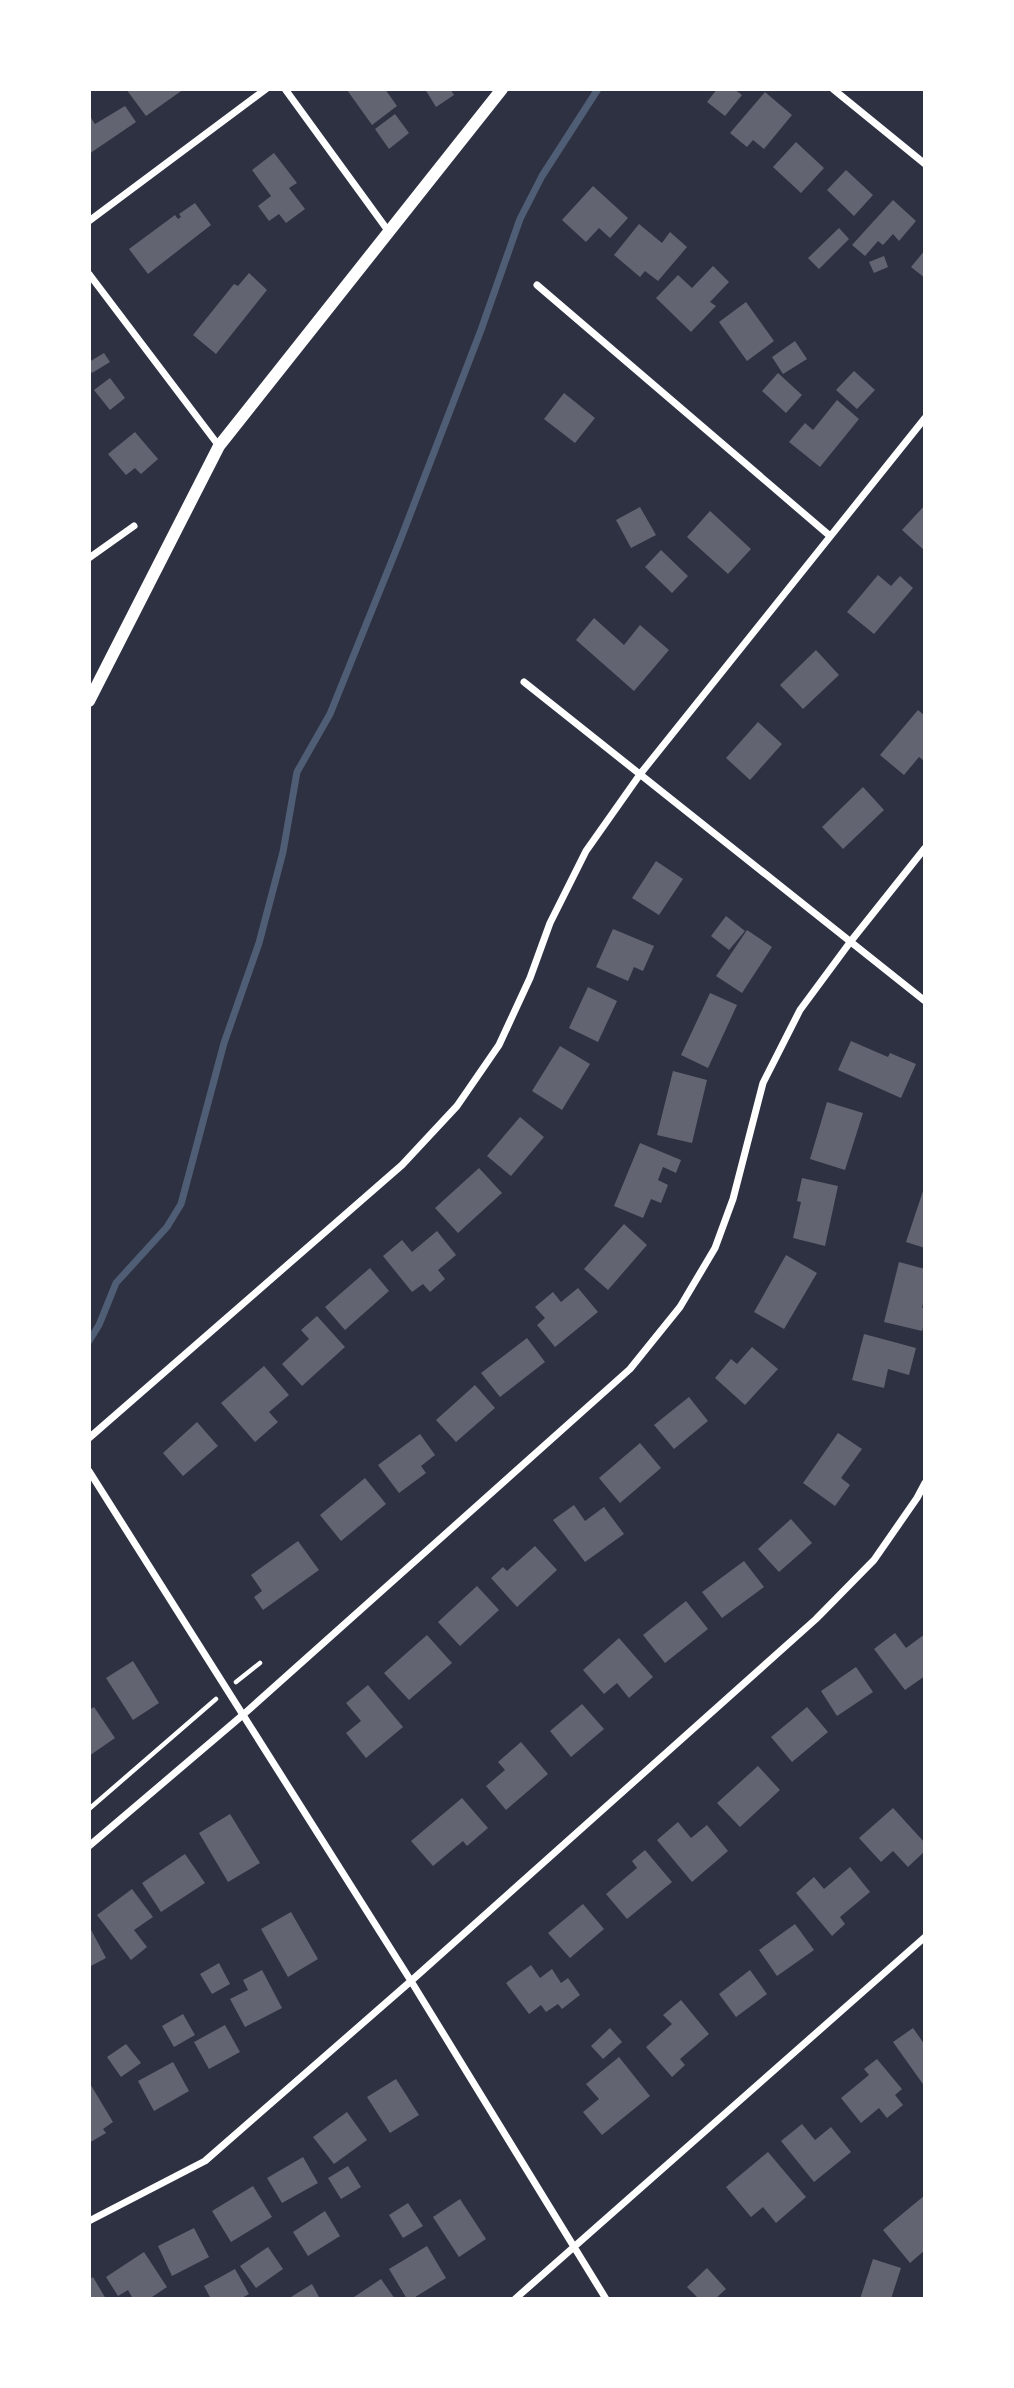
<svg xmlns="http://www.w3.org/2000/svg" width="1014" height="2388" viewBox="0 0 1014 2388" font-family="'Source Sans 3',sans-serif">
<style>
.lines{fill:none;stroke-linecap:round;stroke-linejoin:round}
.stream{stroke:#4f5d75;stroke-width:7}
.building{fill:#626471}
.path{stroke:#fff;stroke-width:4.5}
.minor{stroke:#fff;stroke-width:7}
.tertiary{stroke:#fff;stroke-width:12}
</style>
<rect width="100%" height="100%" fill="#2d3142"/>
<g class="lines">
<path class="stream" d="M89 1341 99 1325 116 1283 167 1227 181 1204 224 1043 259 943 283 852 297 772 330 714 401 538 481 330 520 219 542 176 598 89"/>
</g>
<path class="building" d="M126 89H184L146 116Z
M348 89H385L397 106 372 125 347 90Z
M425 89H450L454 95 436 107Z
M717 89H734L742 95 725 116 707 102Z
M765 92 792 115 764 149 753 140 747 147 730 133Z
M125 106 136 122 89 154V115L95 124Z
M395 114 409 133 389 149 375 129Z
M796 142 824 168 801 193 773 167Z
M274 153 297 183 289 188 305 209 286 223 279 214 269 221 258 206 271 196 252 170Z
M846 170 873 195 854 216 827 190Z
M593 186 628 218 610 238 599 228 586 242 562 220Z
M893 200 916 221 899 241 893 234 883 245 878 241 865 256 852 245Z
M195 203 211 225 148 274 129 249 175 215 178 219 181 217 179 214Z
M639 224 662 243 670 232 687 247 658 281 645 271 640 277 614 255Z
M839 228 849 239 819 269 808 258Z
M925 250V278L911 267Z
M884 256 888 267 874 273 869 262Z
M713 266 729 282 710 302 716 306 691 332 656 298 678 275 692 288Z
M249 273 267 290 216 354 193 335 234 284 238 286Z
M746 302 774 341 747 361 719 322Z
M795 341 807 359 783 374 772 357Z
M104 353 110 362 92 373 89 368V362Z
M854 371 875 390 857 409 836 390Z
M778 373 802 395 786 413 762 391Z
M110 378 125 398 110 410 94 390Z
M564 393 595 418 575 443 544 419Z
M837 400 859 419 820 467 789 442 805 423 813 430Z
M135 432 158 459 141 474 135 468 126 475 108 454Z
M925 505V551L902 530Z
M640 507 656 535 631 548 616 520Z
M710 511 751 549 728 574 687 537Z
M661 550 688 576 672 593 645 567Z
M878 575 891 586 900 576 913 588 874 634 847 612Z
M594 618 624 645 640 625 669 650 634 691 576 640Z
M816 650 839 675 803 709 780 685Z
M918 710 925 716V758L923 760 919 757 904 775 880 755Z
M758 722 782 744 750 780 726 758Z
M863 787 884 810 843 849 822 827Z
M656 861 683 879 659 915 632 898Z
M726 916 745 931 729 950 711 936Z
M613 929 654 946 643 971 634 967 628 981 596 967Z
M747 930 772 947 742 993 716 976Z
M588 987 617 1001 598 1042 569 1028Z
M710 993 737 1005 708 1068 681 1055Z
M851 1041 888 1057 890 1053 916 1064 901 1098 838 1070Z
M560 1046 590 1064 562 1110 532 1091Z
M673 1071 707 1080 692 1143 657 1135Z
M827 1102 863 1113 845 1170 810 1159Z
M520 1117 544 1137 511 1176 487 1156Z
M640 1143 681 1160 676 1173 663 1167 658 1180 668 1185 661 1203 651 1199 643 1218 614 1206Z
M479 1168 502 1193 458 1233 435 1208Z
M802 1178 838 1186 825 1246 793 1238 801 1202 797 1201Z
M925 1185V1248L906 1242Z
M624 1224 647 1245 608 1290 584 1269Z
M437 1231 456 1255 438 1270 445 1279 430 1292 423 1284 412 1292 383 1256 402 1240 412 1252Z
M786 1255 817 1273 784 1329 754 1312Z
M899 1262 925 1269V1295L922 1308H925V1320L922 1331 884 1322Z
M370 1268 389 1291 345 1330 325 1307Z
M578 1288 598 1312 555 1347 537 1325 545 1318 535 1307 553 1292 561 1302Z
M317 1316 345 1347 302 1386 282 1364 309 1339 301 1330Z
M864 1334 916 1348 909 1375 888 1369 884 1388 852 1380Z
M527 1338 545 1362 500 1397 481 1373Z
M752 1347 778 1369 745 1405 715 1378 731 1359 737 1364Z
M264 1366 289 1395 269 1412 278 1422 255 1442 221 1403Z
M475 1385 495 1408 456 1442 436 1420Z
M689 1397 708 1421 674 1449 654 1425Z
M197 1422 218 1446 183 1476 163 1453Z
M838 1433 862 1449 841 1478 850 1485 835 1506 803 1483Z
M420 1434 435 1455 421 1466 426 1473 399 1493 378 1465Z
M640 1443 661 1468 620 1503 599 1478Z
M365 1478 386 1504 341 1541 320 1515Z
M574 1505 585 1521 604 1507 624 1534 585 1562 553 1520Z
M791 1519 812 1543 779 1572 758 1549Z
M298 1541 319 1570 263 1610 254 1597 262 1591 251 1575Z
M535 1546 557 1570 517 1607 491 1578 503 1567 507 1571Z
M744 1561 764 1587 722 1618 702 1592Z
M477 1586 499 1610 460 1646 438 1622Z
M686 1601 708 1629 665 1663 643 1635Z
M895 1633 906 1648 925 1634V1676L905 1690 874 1649Z
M427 1635 452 1663 409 1700 384 1673Z
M619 1638 653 1677 629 1698 617 1683 604 1694 583 1670Z
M133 1661 159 1703 133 1720 106 1678Z
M856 1667 873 1692 837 1716 821 1691Z
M368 1685 403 1727 366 1758 346 1733 361 1721 346 1703Z
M582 1704 604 1729 571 1757 550 1731Z
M94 1707 115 1738 89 1756V1710Z
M807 1707 828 1732 792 1762 771 1737Z
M521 1742 548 1774 506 1810 486 1786 505 1770 498 1762Z
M758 1766 780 1790 740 1827 717 1803Z
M462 1798 488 1828 467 1846 463 1841 433 1866 411 1841Z
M893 1808 925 1843V1851L908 1867 893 1851 881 1862 859 1838Z
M230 1814 260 1863 228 1882 199 1833Z
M678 1822 691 1838 707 1825 728 1851 692 1882 657 1840Z
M645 1850 672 1882 627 1919 606 1894 637 1868 632 1861Z
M185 1854 205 1883 161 1912 142 1883Z
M850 1867 870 1892 840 1917 845 1924 832 1936 796 1893 814 1877 824 1889Z
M132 1889 153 1917 134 1930 147 1947 131 1960 97 1915Z
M583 1904 604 1929 570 1958 548 1933Z
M291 1912 318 1959 288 1977 261 1929Z
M795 1924 814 1950 777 1976 759 1950Z
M89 1926 106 1958 89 1967Z
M219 1963 230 1984 212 1994 200 1974Z
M531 1965 540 1978 552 1969 561 1983 568 1978 580 1995 562 2009 558 2004 546 2012 541 2005 529 2014 506 1983Z
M262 1970 282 2008 245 2027 230 1999 248 1990 243 1980Z
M750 1970 767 1994 736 2017 719 1994Z
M681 2000 709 2034 680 2059 685 2065 672 2077 646 2047 672 2024 663 2015Z
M183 2014 195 2035 174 2047 162 2026Z
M225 2025 240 2052 209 2069 194 2042Z
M610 2028 622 2042 603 2059 591 2046Z
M913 2028 925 2045V2087L893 2042Z
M126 2044 141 2063 121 2077 107 2057Z
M619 2057 650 2096 602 2135 583 2112 599 2099 586 2084Z
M877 2059 902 2089 895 2095 903 2105 887 2118 879 2108 861 2123 841 2098 869 2075 864 2069Z
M173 2062 189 2091 154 2111 138 2081Z
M396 2079 419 2115 390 2133 367 2097Z
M89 2082 113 2122 103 2129 106 2133 89 2143Z
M347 2112 367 2140 334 2164 313 2137Z
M802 2124 815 2140 831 2127 851 2152 814 2182 781 2141Z
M768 2152 806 2197 776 2223 763 2207 751 2217 726 2187Z
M303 2157 318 2183 282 2203 267 2178Z
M348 2166 361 2187 341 2199 328 2178Z
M253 2186 272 2217 231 2242 212 2211Z
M925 2195V2250L910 2263 883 2230Z
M460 2199 486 2239 459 2257 433 2217Z
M408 2203 423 2226 403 2238 389 2215Z
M325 2211 340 2236 308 2256 293 2232Z
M194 2228 209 2257 172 2276 158 2246Z
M427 2246 446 2278 412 2299H407L389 2269Z
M268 2247 283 2269 256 2288 240 2266Z
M144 2252 167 2287 149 2299H133L128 2290 118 2296 106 2277Z
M873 2259 901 2268 891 2299H860Z
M707 2268 726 2289 715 2299H699L687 2287Z
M235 2269 249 2294 240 2299H211L204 2286Z
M93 2277 106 2299H89V2280Z
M381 2279 395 2299H351Z
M312 2284 320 2299H292L291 2297Z"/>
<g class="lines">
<path class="path" d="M236 1682 260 1663
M89 1809 216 1699"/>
<path class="minor" d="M285 89 389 232
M833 89 925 164
M89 221 266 89
M89 274 219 446
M537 285 830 536
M89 558 134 526
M524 682 925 1001
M89 1438 402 1165 457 1106 499 1045 530 978 550 923 586 851 641 773 925 418
M89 1471 411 1981 606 2299
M89 1846 244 1714 630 1369 680 1307 715 1248 733 1199 763 1083 800 1010 851 941 925 848
M89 2221 205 2161 411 1981 816 1619 874 1560 917 1498 925 1483
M515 2299 925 1937"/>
<path class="tertiary" d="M89 701 219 446 502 89"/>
</g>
<rect width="1014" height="2388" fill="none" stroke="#ffffff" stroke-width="182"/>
</svg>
